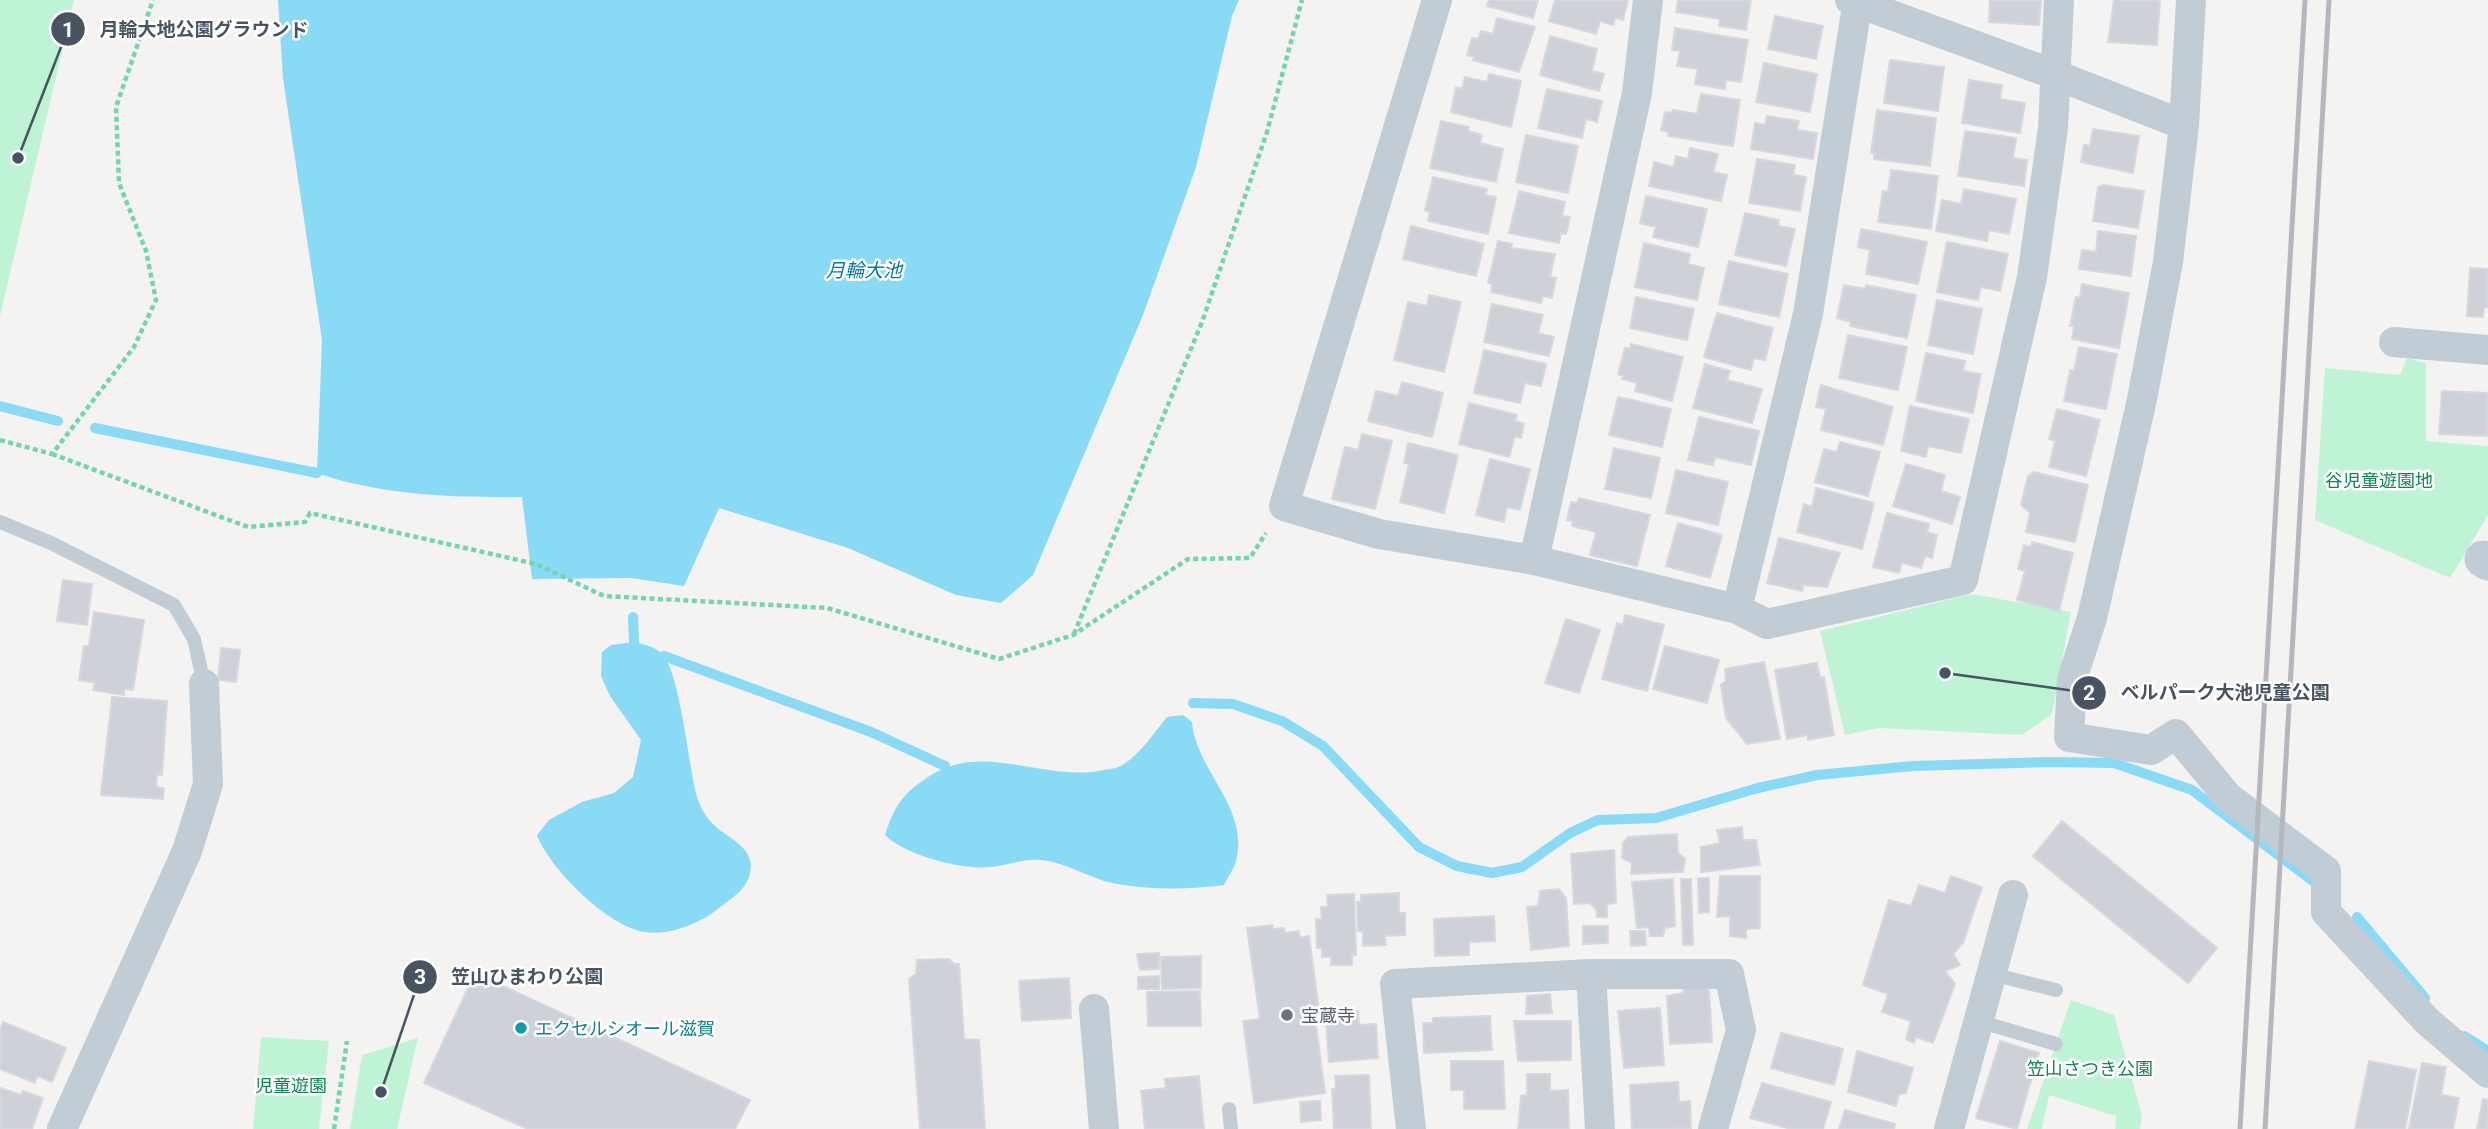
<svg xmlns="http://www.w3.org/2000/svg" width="2488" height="1129" viewBox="0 0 2488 1129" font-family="Roboto,'Noto Sans JP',sans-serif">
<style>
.green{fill:#bef4d5}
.water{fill:#88daf5}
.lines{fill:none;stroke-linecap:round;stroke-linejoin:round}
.stream{stroke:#88daf5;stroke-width:10}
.building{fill:#ced1d8;stroke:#d6d8de;stroke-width:2}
.path{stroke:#72d6a9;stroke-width:4.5;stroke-dasharray:5 3.5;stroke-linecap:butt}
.service{stroke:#c2ccd5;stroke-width:14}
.minor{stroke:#c2ccd5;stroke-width:30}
.tertiary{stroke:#c2ccd5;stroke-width:37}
.rail{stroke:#b4b7bd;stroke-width:5}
.worship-dot{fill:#6b7280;stroke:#fff;stroke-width:2.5}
.culture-dot{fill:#0f9aa8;stroke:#fff;stroke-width:2.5}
.labels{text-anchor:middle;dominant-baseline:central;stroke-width:5;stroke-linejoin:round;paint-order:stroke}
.park-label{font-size:18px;fill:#0e8750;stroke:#fff}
.worship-label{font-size:18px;fill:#5b616d;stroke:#fff;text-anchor:start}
.culture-label{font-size:18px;fill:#0d838f;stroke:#fff;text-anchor:start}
.water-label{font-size:19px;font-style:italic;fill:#037ba3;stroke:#fff}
.leader{fill:none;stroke:#485462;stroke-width:2.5}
.callout-dot{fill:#485462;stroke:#fff;stroke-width:2.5}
.mark-label{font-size:21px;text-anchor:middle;font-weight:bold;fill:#fff}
.callout-label{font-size:19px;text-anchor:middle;font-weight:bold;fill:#485462;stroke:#fff;stroke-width:5;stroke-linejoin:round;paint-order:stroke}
</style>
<rect width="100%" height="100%" fill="#f5f2f2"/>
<path class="green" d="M0 0H74L0 316Z
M2407 358 2426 363V441L2488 446V515L2450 578 2315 520 2325 368 2400 375Z
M1972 594 2071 612 2052 714 2022 735 1879 728 1845 735 1820 631Z
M2071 1000 2114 1015 2142 1116 2140 1129H2115L2116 1116 2049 1095 2042 1129H2027Z
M261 1037 329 1041 319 1129H253Z
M418 1038 397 1129H350L362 1055Z"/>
<path class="water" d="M278 0H1239L1232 16 1196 167 1143 315 1033 575 1001 603 956 595 848 548 719 508 684 586 631 578 532 579 522 497C457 498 378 495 317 473L322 340 283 78Z
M634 642C645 645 655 646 663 655 680 676 688 759 695 789 698 803 704 816 715 826 729 839 756 848 750 873 747 889 731 899 719 908 701 923 669 936 645 932 608 927 549 868 537 835L549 820 582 802 614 793 633 777 641 740 610 696 601 676 602 652 611 645Z
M1183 715 1192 722C1196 771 1250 808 1236 861 1234 869 1227 878 1224 885 1187 890 1149 890 1112 883 1089 878 1065 862 1041 860 1022 858 1008 866 989 867 961 870 905 855 885 835 894 807 902 794 928 777 984 740 1043 783 1104 770 1110 769 1119 768 1124 764 1141 753 1154 733 1167 717Z"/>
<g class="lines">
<path class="stream" d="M0 406 58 421
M95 428 317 473
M633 617 634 642
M664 656 871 732 945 766
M1193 703 1233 704 1282 721 1323 746 1419 847 1457 866 1492 873 1522 867 1570 833 1598 820 1656 818 1758 788 1817 775 1913 766 2050 762 2114 763 2192 790 2313 881
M2357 917 2425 998
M2464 1036 2488 1051"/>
</g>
<path class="building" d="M1489 0H1538L1533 18 1487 6Z
M1555 0H1628L1623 20 1615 18 1613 25 1600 21 1596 34 1549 21Z
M1678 0H1751L1746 30 1719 26 1720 19 1676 12Z
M1990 0H2041L2039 25 1989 22Z
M2114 0H2160L2157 45 2108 42Z
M1775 16 1823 26 1816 59 1768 49Z
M1497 18 1535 27 1519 72 1473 60 1474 57 1467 55 1472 38 1478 39 1481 31 1493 34Z
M1675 28 1748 40 1741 82 1726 80 1725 89 1695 84 1698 69 1677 66 1680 51 1672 50Z
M1550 36 1597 49 1592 71 1604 74 1599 91 1540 75Z
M1890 60 1944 67 1938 111 1884 103Z
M1764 63 1817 74 1810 112 1756 102Z
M1489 74 1521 81 1511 127 1451 112 1456 87 1462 89 1465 77 1487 82Z
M1969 80 2002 85 2000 99 2025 103 2020 133 1962 123Z
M1547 89 1602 101 1597 122 1586 119 1582 138 1538 128Z
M1701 94 1740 100 1733 146 1668 136 1669 132 1661 130 1665 112 1672 113 1673 110 1697 114Z
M1877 110 1936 118 1930 166 1874 159V153H1871Z
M1767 116 1799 121 1797 130 1817 133 1813 159 1751 149 1755 123 1765 125Z
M1441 121 1469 127 1468 131 1482 135 1480 143 1503 149 1496 182 1430 168Z
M2093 129 2139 136 2133 173 2081 162 2084 145 2090 146Z
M1965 131 2016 138 2013 158 2027 160 2024 186 1958 176Z
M1526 135 1578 146 1568 193 1516 182Z
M1690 148 1718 154 1713 172 1727 175 1721 201 1649 186 1654 162 1674 167 1676 156 1688 159Z
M1757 159 1795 165 1793 175 1806 177 1800 211 1749 203Z
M1891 170 1938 176 1931 229 1878 222 1883 191 1888 192Z
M1433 177 1487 189 1485 195 1496 197 1488 234 1428 221 1430 212 1425 210Z
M2103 185 2144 191 2138 228 2093 221 2098 187Z
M1964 189 2016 199 2009 234 1989 230 1987 241 1936 231 1942 200 1961 204Z
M1519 191 1565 202 1562 216 1570 217 1566 234 1561 233 1559 243 1509 233Z
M1646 196 1707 209 1698 247 1653 237 1656 227 1640 223Z
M1745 213 1779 220 1778 226 1795 229 1786 266 1735 255Z
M1411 226 1484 244 1476 276 1403 259Z
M1861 229 1927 242 1918 284 1866 274 1870 250 1858 247Z
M2098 231 2136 236 2131 276 2079 269 2082 250 2096 252Z
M1498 241 1512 244 1511 248 1555 254 1550 277 1556 278 1552 298 1543 296 1541 303 1491 292 1492 284 1488 283Z
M1947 242 2008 254 2000 291 1981 287 1978 300 1937 292Z
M1644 243 1690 254 1688 264 1704 268 1697 300 1635 287Z
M1729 261 1788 274 1779 317 1719 304Z
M2470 268 2488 269V307H2484L2483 317 2467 316Z
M2082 284 2129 293 2119 348 2072 339 2074 326H2070L2076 297 2080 298Z
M1844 285 1865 289 1866 285 1916 295 1907 338 1850 326 1851 322 1837 318Z
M1429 295 1461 302 1444 372 1394 360 1408 302 1427 306Z
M1636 297 1694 309 1687 340 1630 328Z
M1937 300 1982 309 1973 354 1928 345Z
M1492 304 1543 315 1538 333 1554 337 1549 356 1484 342Z
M1717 313 1773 328 1765 360 1754 358 1751 370 1704 357Z
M1848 335 1907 347 1898 390 1839 378Z
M1631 344 1683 357 1672 401 1635 391 1637 383 1622 379 1624 376 1618 374 1625 348 1630 349Z
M2079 347 2117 354 2106 409 2064 401 2070 370 2074 371Z
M1484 350 1546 364 1541 386 1525 383 1520 403 1474 393Z
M1926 353 1965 361 1963 371 1981 374 1973 413 1916 401Z
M1705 364 1730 371 1727 380 1762 389 1752 423 1693 408Z
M1402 382 1443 393 1432 437 1368 421 1376 391 1398 396Z
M1821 385 1893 407 1883 445 1821 430 1826 409 1816 407Z
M2442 391 2488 393 2487 436 2439 434Z
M1618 397 1671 409 1662 447 1609 435Z
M1469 403 1517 415 1515 421 1524 424 1521 438 1515 436 1509 457 1459 444Z
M1910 406 1969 419 1961 453 1928 446 1926 457 1901 451Z
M2057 409 2100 420 2086 476 2049 467 2055 441 2049 439Z
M1699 417 1759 431 1751 465 1715 457 1713 465 1688 460Z
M1362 434 1392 441 1375 509 1332 499 1345 447 1358 450Z
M1840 442 1880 452 1868 496 1815 482 1824 449 1837 452Z
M1408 443 1458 455 1444 513 1400 502 1409 464 1404 463Z
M1614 448 1660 458 1651 498 1605 489Z
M1490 459 1530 469 1520 510 1507 507 1504 522 1476 515Z
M1906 464 1945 475 1941 491 1960 497 1952 524 1893 506Z
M1676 470 1728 482 1718 525 1666 513Z
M2034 472 2088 485 2075 542 2026 532 2030 513 2021 505 2028 476Z
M1816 488 1874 503 1862 549 1797 532 1804 504 1812 507Z
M1579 498 1650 515 1637 566 1590 555 1596 532 1572 526 1573 521 1567 520 1571 502 1577 503Z
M1887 513 1929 524 1927 532 1937 535 1932 558 1925 556 1921 568 1902 563 1899 573 1873 567Z
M1678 523 1722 535 1710 578 1666 566Z
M1779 538 1840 553 1827 587 1803 585 1802 591 1767 583Z
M2032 542 2073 553 2059 611 2017 600 2025 571 2018 569 2024 545 2031 547Z
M63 580 92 584 87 625 57 621Z
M94 612 144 620 133 690 124 689V695L93 690 95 683 79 680 84 646H89Z
M1625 615 1664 625 1647 691 1602 679 1617 623 1623 625Z
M1566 619 1600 630 1579 693 1545 683Z
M1665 646 1719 660 1707 703 1653 689Z
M221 648 240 650 236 682 218 680Z
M1764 662 1780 739 1747 744 1726 718 1721 685 1726 681 1725 669Z
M1817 663 1820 678 1824 677 1834 735 1808 740V735L1787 739 1775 670Z
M112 697 167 701 162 775H157L156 787 164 788 163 799 101 795Z
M2062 821 2217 948 2188 983 2033 856Z
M1742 827 1743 840H1756L1760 865 1701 872V847L1720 843 1717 830Z
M1677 834 1678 853 1685 859 1683 872 1631 874 1632 863 1622 858 1623 843 1628 837Z
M1614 850 1616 903 1607 904V917H1597L1596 909 1590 903 1574 904 1571 854Z
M1720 876H1760V928L1746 929V938L1730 936V916L1717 917Z
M1951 876 1982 887 1963 943 1953 954 1960 965 1945 971 1955 984 1933 1043 1916 1037 1914 1043 1906 1039 1911 1021 1882 1012 1888 994 1863 985 1889 900 1911 906 1919 885 1945 893Z
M1698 878H1709V912L1699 913Z
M1673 879 1675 926 1665 928 1663 936H1650L1649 927 1637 928 1632 882Z
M1681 879H1691L1693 945H1683Z
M1559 889 1566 898 1569 946 1531 950 1527 907 1538 906 1540 891Z
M1399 893V913H1405V935L1385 936 1386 945 1363 946V931H1358L1357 902H1361V895Z
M1354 894 1356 955H1352V965H1331V957H1322V948H1317L1316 919H1322L1321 907H1328L1327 895Z
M1494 916 1495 941 1469 942V955L1435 956 1434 919Z
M1272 925 1273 929 1284 928 1285 933 1299 931 1300 938 1309 936 1319 1010 1314 1011 1325 1093 1254 1103 1243 1021 1260 1019 1247 928Z
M1583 926H1608V943L1583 944Z
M1630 931H1645L1646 945 1631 946Z
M1159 953V969L1140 970 1137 954Z
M1201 956V988L1162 989 1161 957Z
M949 959 954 964H959L964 1039 979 1040 985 1129H920L909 979 916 974 917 960Z
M475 973 750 1100 735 1129H528L424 1083Z
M1159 976V989H1138V977Z
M1069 978 1071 1018 1022 1021 1019 981Z
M1685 986H1701L1709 991 1712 1042 1670 1044 1667 996 1683 993Z
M1200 991 1201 1026H1148L1147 992Z
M1550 994 1552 1013 1526 1014 1527 996Z
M1344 1007 1345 1012 1358 1011 1359 1025 1376 1024 1378 1058 1329 1062 1325 1009Z
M1660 1008 1664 1065 1624 1068 1618 1011Z
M1490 1016 1492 1050 1424 1053 1423 1023H1433V1018Z
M1514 1021H1571V1060L1518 1061Z
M3 1022 66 1048 52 1082 37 1076 35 1083 0 1069V1030Z
M1781 1033 1843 1049 1834 1085 1771 1068Z
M2000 1041 2039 1053 2017 1129 1976 1118Z
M1857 1051 1913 1068 1906 1093 1899 1094 1896 1106 1848 1092Z
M1451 1061H1503L1505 1109H1464V1090H1451Z
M2369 1061 2416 1070 2405 1129H2355Z
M2422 1063 2446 1067 2441 1095 2459 1098 2453 1129H2409Z
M1527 1074H1550V1091L1568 1090 1569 1129H1518L1521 1096 1527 1095Z
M1369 1075 1371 1129H1334L1332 1089H1336L1335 1076Z
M1199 1076 1204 1129H1145L1141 1091 1166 1088 1165 1079Z
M1678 1082 1679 1102 1690 1101 1691 1128 1632 1129 1630 1085Z
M1762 1083 1831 1102 1823 1129H1791L1750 1118Z
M0 1088 21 1095 23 1091 43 1098 32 1129H0Z
M2483 1099 2488 1100V1129H2477Z
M1320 1101 1321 1120 1301 1122 1300 1102Z
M1845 1110 1895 1124 1894 1129H1839Z"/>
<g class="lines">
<path class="path" d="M0 440 52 454 134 347 156 300 146 251 119 183 116 107 153 0
M52 454 248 527 305 522 310 513 536 564 604 596 827 608 999 659 1073 635 1188 559 1250 558 1266 533
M1074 634 1202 322 1267 132 1302 0
M334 1129 347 1041"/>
<path class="service" d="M0 522 51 543 174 605 194 639 204 684
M1991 974 2056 990
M1978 1021 2056 1044
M1229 1109 1231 1129"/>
<path class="minor" d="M1437 0 1284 506 1379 534 1534 560 1737 609 1767 624 1963 580 2032 277 2053 128 2059 0
M1850 0 2056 75 2184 125
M2191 0 2184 125 2168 262 2141 404 2092 618 2072 679 2069 737 2151 750 2176 734 2228 797 2326 871V912L2427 1021 2488 1073
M2394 342 2488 350
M1534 560 1637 93 1648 0
M1737 609 1808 314 1858 0
M1094 1009 1104 1129
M62 1129 187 851 208 784 204 684
M1411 1129 1395 984 1591 974
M1600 1129 1591 974H1729L1741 1030 1713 1129
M1949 1129 2013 895"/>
<path class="tertiary" d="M2483 559 2488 562"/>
<path class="rail" d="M2240 1129 2305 0
M2265 1129 2329 0"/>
</g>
<circle class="worship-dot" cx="1287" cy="1015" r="7"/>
<circle class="culture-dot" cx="521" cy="1028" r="7"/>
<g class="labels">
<g class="park-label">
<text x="2379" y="480">谷児童遊園地</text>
<text x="2090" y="1068">笠山さつき公園</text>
<text x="291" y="1085">児童遊園</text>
</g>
<g class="worship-label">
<text x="1301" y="1015">宝蔵寺</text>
</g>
<g class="culture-label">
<text x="535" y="1028">エクセルシオール滋賀</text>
</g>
<g class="water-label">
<text x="864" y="270">月輪大池</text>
</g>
</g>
<path class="leader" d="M18 158L68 29M1945 673L2089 693M381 1092L420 977"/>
<g class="callout-dot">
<circle cx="18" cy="158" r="7"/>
<circle cx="1945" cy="673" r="7"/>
<circle cx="381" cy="1092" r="7"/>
<circle cx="68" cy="29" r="18"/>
<circle cx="2089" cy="693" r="18"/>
<circle cx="420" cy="977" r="18"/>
</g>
<g class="mark-label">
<text x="68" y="37">1</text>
<text x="2089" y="700">2</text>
<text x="420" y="984">3</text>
</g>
<g class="callout-label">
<text x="204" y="36">月輪大地公園グラウンド</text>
<text x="2225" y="699">ベルパーク大池児童公園</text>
<text x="527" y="983">笠山ひまわり公園</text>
</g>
</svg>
